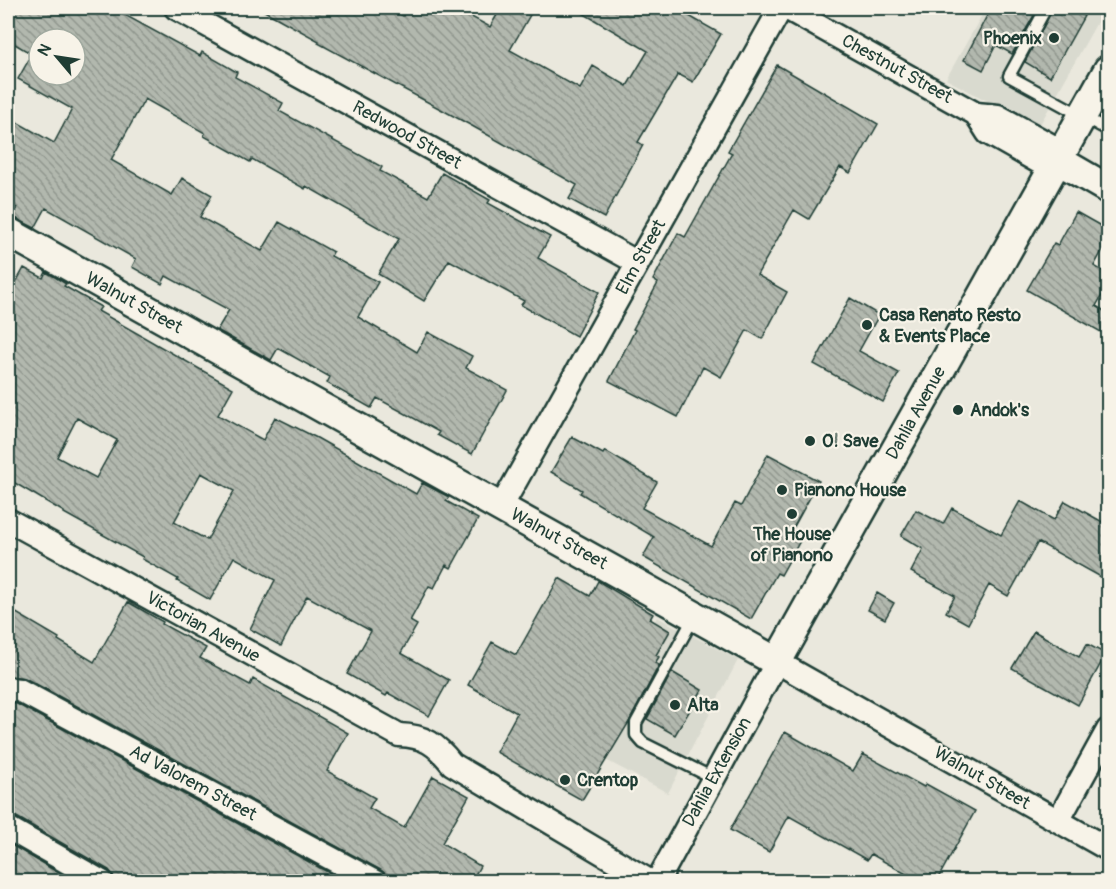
<svg xmlns="http://www.w3.org/2000/svg" width="1116" height="889" viewBox="0 0 1116 889" font-family="Pangolin,sans-serif">
<style>
.built{fill:#d9dacf}
.building{fill:url(#building-back-hatch);stroke:#1f3d34;stroke-width:1.5;fill-rule:evenodd}
.lines{fill:none;stroke-linecap:round;stroke-linejoin:round}
.service-casing{stroke:#1f3d34;stroke-width:15}
.minor-casing{stroke:#1f3d34;stroke-width:27}
.tertiary-casing{stroke:#1f3d34;stroke-width:33}
.service{stroke:#f7f3e8;stroke-width:10}
.minor{stroke:#f7f3e8;stroke-width:22}
.tertiary{stroke:#f7f3e8;stroke-width:28}
.poi-dot{fill:#1f3d34;stroke:#f7f3e8;stroke-width:2}
.labels{text-anchor:middle;dominant-baseline:central;stroke-width:4.5;stroke-linejoin:round;paint-order:stroke}
.poi-label{font-size:18px;font-weight:bold;fill:#1f3d34;stroke:#f7f3e8;text-anchor:start}
.street-label{font-size:18px;fill:#1f3d34;stroke:#f7f3e8}
</style>
<defs>
<pattern id="building-back-hatch" width="6" height="6" patternUnits="userSpaceOnUse" patternTransform="scale(1.5)"><rect width="6" height="6" fill="#b2b8ae"/><path d="M-1 5l2 2M0 0l6 6M5-1l2 2" fill="none" stroke="#90978e"/></pattern>
</defs>
<rect width="100%" height="100%" fill="#eae8dd"/>
<filter id="ink" filterUnits="userSpaceOnUse"><feTurbulence type="fractalNoise" baseFrequency=".0167" numOctaves="2"/><feDisplacementMap in="SourceGraphic" scale="12" xChannelSelector="R" yChannelSelector="G"/><feConvolveMatrix kernelMatrix="1 2 1 2 8 2 1 2 1" color-interpolation-filters="sRGB"/></filter>
<g filter="url(#ink)">
<path class="built" d="M986 8H1105L1038 128 946 79Z
M657 617 738 660 668 793 587 750Z"/>
<path class="building" d="M8 8H127L123 14 200 56 202 52 237 72 235 77 283 103 279 111 382 167 380 171 428 197 442 173 490 200 488 203 550 237 538 258 599 292 576 336 521 305 524 301 449 260 424 301 378 274 399 239 306 186 305 189 252 159 250 162 204 136 205 133 145 99 111 160 172 195 182 178 212 195 200 217 262 251 279 222 333 252 331 256 378 282 358 317 417 352 428 332 472 356 466 368 507 390 472 454 437 435 439 432 377 398 371 408 327 383 330 377 278 348 271 360 217 330 229 310 166 276 162 284 132 267 136 259 46 208 35 228 13 217 17 208 8 202V117L54 143 72 109 18 79 32 54 8 40ZM39 39H75V75H39Z
M259 8H388L403 16 407 8H455L490 27 501 8H534L510 50 580 89 593 66 627 86 648 51 574 8H675L721 34 693 82 678 74 638 142 643 145 604 218 569 199 577 185 472 126 318 43 319 41Z
M991 8H1038L1012 54 996 45 983 70 964 60Z
M1053 8H1069L1084 16 1050 77 1025 62Z
M777 65 878 124 850 173 840 167 809 219 794 210 757 275 787 292 762 339 747 330 721 377 703 367 678 417 609 381 635 330 633 329 658 283 653 280 678 233 685 237 732 153 728 151Z
M1076 212 1108 230V240L1094 266 1108 274V285L1096 306 1108 313V336L1027 290 1054 243 1058 245Z
M24 268 43 278 46 272 55 277 66 284 64 286 101 307 98 311 233 388 218 415 263 440 275 417 317 438 416 494 422 483 449 497 446 501 478 519 451 568 446 565 434 588 429 586 410 621 417 625 401 653 449 680 429 716 388 693 386 696 347 674 371 631 307 596 281 646 250 629 275 580 234 557 210 600 177 581 178 579 142 559 143 557 64 513V512L8 479V297ZM77 418 117 440 96 478 57 457ZM201 473 234 491 207 540 174 522Z
M850 298 879 315 859 351 899 373 883 402 814 364Z
M572 437 603 454 605 451 657 482 642 508 711 546 735 503 741 506 768 454 819 481 790 534 801 539 781 575 777 573 751 619 643 557 654 537 580 493 582 490 551 472Z
M1020 501 1054 520 1065 501 1108 525V581L1038 542 1008 596 989 585 968 624 946 612 955 596 911 572 923 549 901 536 916 510 943 524 952 508 1001 535Z
M559 578 590 596 598 581 653 614 650 619 670 631 656 655 659 657 655 663 659 665 629 722 582 800 496 752 517 713 468 685 492 642 516 655Z
M877 593 894 603 885 619 868 610Z
M128 602 163 622 162 624 206 648 200 658 250 685 253 679 348 733 327 771 375 798 369 808 404 828 433 776 469 796 442 843 480 866 471 882H388L387 875 381 870 25 678 8 676V608L59 638 58 640 94 662Z
M1034 631 1079 657 1087 644 1106 654 1078 705 1012 668Z
M672 672 702 690 675 735 647 719Z
M14 703H15L346 882H115L113 875 109 870 15 816 8 815V704Z
M785 732 853 771 863 754 924 787 926 784 975 811 936 882H920L871 854 867 860 789 816 769 852 730 830Z
M8 843 74 882H8Z"/>
<g class="lines">
<g class="service-casing">
<path id="service" d="M1046 8 1009 76 1108 130
M694 617 636 723V735L643 743 713 778"/>
</g>
<g class="minor-casing">
<path id="minor" d="M176 8 638 263
M786 8 976 114 998 116 1063 152
M976 114 988 133 1053 170
M501 507 781 8
M8 520 399 735C425 736 436 744 452 764L651 882
M8 691 10 689 19 690 375 882
M1058 821 1108 730
M8 828 102 882
M657 882 777 662 1108 849"/>
</g>
<g class="tertiary-casing">
<path id="tertiary" d="M1058 160 1108 189
M8 232 777 662 1108 70"/>
</g>
<use href="#service" class="service"/>
<use href="#minor" class="minor"/>
<use href="#tertiary" class="tertiary"/>
</g>
</g>
<g class="poi-dot">
<circle cx="1054" cy="38" r="6"/>
<circle cx="867" cy="325" r="6"/>
<circle cx="958" cy="410" r="6"/>
<circle cx="810" cy="441" r="6"/>
<circle cx="782" cy="490" r="6"/>
<circle cx="792" cy="514" r="6"/>
<circle cx="675" cy="705" r="6"/>
<circle cx="565" cy="780" r="6"/>
</g>
<g class="labels">
<g class="poi-label">
<text x="1042" y="38" text-anchor="end">Phoenix</text>
<text x="879" y="315">Casa Renato Resto<tspan x="879" dy="21">&amp; Events Place</tspan></text>
<text x="970" y="410">Andok's</text>
<text x="822" y="441">O! Save</text>
<text x="794" y="490">Pianono House</text>
<text x="792" y="534" text-anchor="middle">The House<tspan x="792" dy="21">of Pianono</tspan></text>
<text x="687" y="705">Alta</text>
<text x="577" y="780">Crentop</text>
</g>
<g class="street-label">
<text transform="translate(897 69) rotate(29)">Chestnut Street</text>
<text transform="translate(407 135) rotate(29)">Redwood Street</text>
<text transform="translate(641 257) rotate(-61)">Elm Street</text>
<text transform="translate(134 303) rotate(29)">Walnut Street</text>
<text transform="translate(916 413) rotate(-61)">Dahlia Avenue</text>
<text transform="translate(559 539) rotate(29)">Walnut Street</text>
<text transform="translate(203 627) rotate(29)">Victorian Avenue</text>
<text transform="translate(717 772) rotate(-61)">Dahlia Extension</text>
<text transform="translate(982 778) rotate(30)">Walnut Street</text>
<text transform="translate(193 783) rotate(28)">Ad Valorem Street</text>
</g>
</g>
<rect width="1116" height="889" fill="none" stroke="#f7f3e8" stroke-width="30"/>
<rect x="15" y="15" width="1086" height="859" fill="none" stroke="#1f3d34" stroke-width="2" filter="url(#ink)"/>
<g transform="translate(57 57) rotate(299)"><circle r="28" fill="#f7f3e8" stroke="#a1aaa0" stroke-width="1.5"/>
<path d="M0-4.5L10 22L0 15L-10 22Z" fill="#1f3d34"/>
<text y="-9" font-size="16" font-weight="bold" text-anchor="middle" fill="#1f3d34">N</text>
</g>
</svg>
